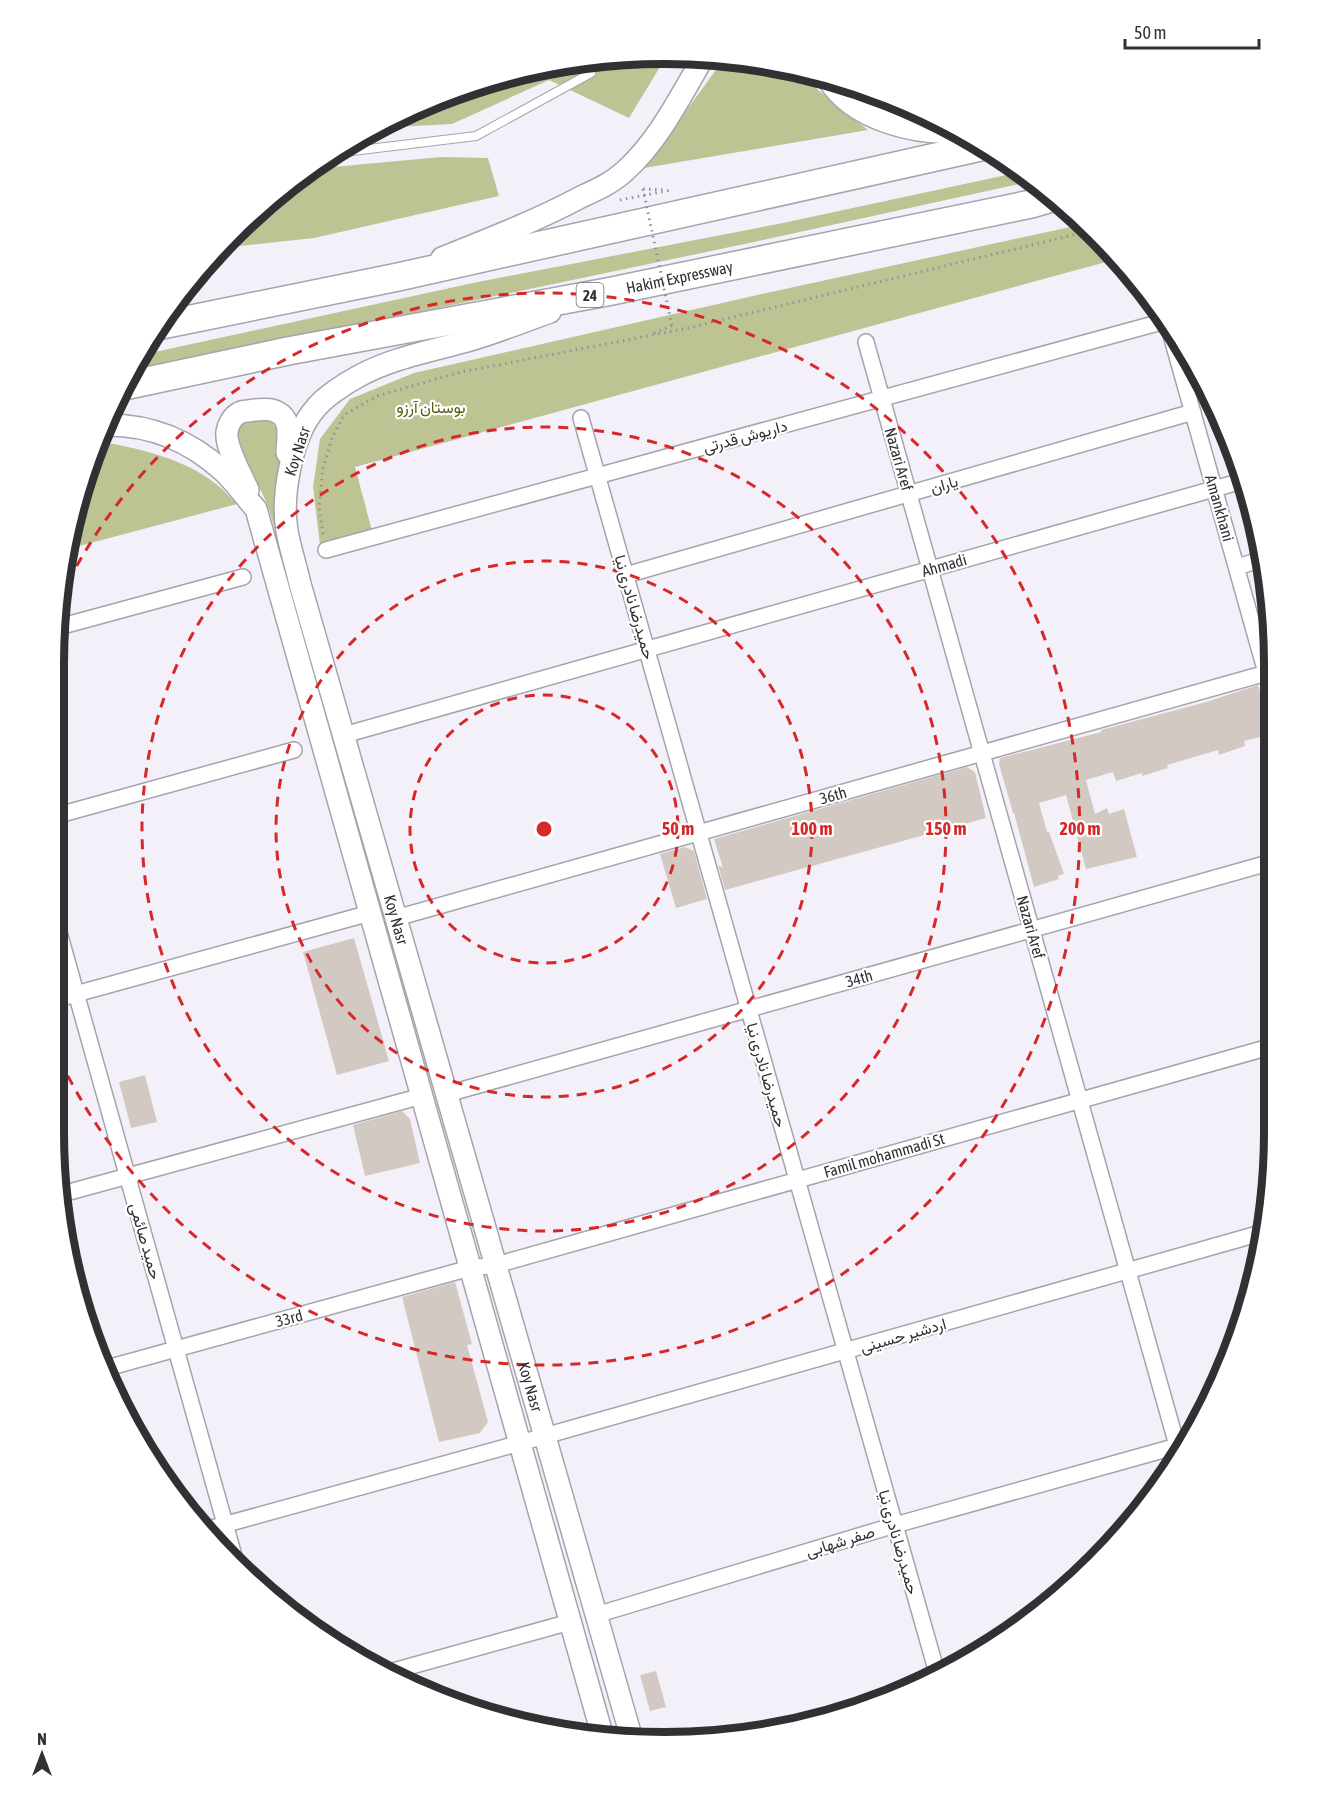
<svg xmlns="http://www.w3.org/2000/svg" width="1329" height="1796" viewBox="0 0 1329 1796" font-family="'Asap Condensed',Vazirmatn,sans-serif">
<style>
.green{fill:#bec394}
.building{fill:#d2cac2}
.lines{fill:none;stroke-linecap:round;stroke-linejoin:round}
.lane-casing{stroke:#a6a3ad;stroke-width:10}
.street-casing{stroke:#a6a3ad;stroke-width:18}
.secondary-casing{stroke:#a6a3ad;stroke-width:24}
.highway-casing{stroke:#a6a3ad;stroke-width:30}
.path{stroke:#949299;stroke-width:3;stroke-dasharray:1.5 4.5;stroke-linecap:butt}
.lane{stroke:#fff;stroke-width:8}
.street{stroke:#fff;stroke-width:15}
.secondary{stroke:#fff;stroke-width:21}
.highway{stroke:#fff;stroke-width:27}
.path-bridge{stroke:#949299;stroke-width:3;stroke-dasharray:1.5 4.5;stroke-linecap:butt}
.ring{fill:none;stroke:#d62828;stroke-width:3;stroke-dasharray:10 8}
.labels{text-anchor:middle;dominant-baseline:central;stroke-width:4.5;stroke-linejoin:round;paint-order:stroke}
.shield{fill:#fff;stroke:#6f6e70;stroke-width:1.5}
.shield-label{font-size:15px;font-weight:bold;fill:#313033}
.street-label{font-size:16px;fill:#313033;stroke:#fff}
.park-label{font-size:16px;fill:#575c09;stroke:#fff}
.rim{fill:none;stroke:#313033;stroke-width:8}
.centre{fill:#d62828;stroke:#fff;stroke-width:3}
.ring-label{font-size:18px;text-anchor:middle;font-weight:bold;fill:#d62828;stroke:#fff;stroke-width:4.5;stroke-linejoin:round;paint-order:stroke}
</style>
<rect width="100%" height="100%" fill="#f3f0fa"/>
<path class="green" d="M625 55 666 57 629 118 549 80 452 124 377 128 395 117 507 75Z
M723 59H745L809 74 817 89 868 130 644 168 713 74Z
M441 157 488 158 499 196 314 238 220 248C243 220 280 188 311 169Z
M1020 172 1033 181 754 242 132 372 141 355 473 283 783 223Z
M1084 224 1117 259 355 467 372 531 320 545 313 487 320 439 350 399 414 373 771 292Z
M249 419 270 420 278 430 281 442 278 473 277 537C273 524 270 510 264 497 258 482 235 451 237 437 238 429 242 423 249 419Z
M97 441C137 448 184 458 216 484 224 490 230 498 237 504L68 549 75 507Z"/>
<path class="building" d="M1258 685 1271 727V734L1244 741 1245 746 1219 755 1218 750 1167 765 1168 768 1142 776V773L1116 781 1113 772 1086 780 1095 814 1107 808 1109 814 1124 809 1137 857 1086 869 1066 795 1039 803 1047 832H1049L1064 874 1058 876 1059 879 1034 887 1014 813H1013L999 764 1000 758 1101 732V730L1206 702Z
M967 767 975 772 986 818 725 890 718 865 723 868 714 839Z
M685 847 694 851 707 899 676 908 660 854Z
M354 938 389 1061 337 1075 303 952Z
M145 1075 157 1122 131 1128 119 1082Z
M402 1111 410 1119 420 1163 365 1176 353 1125Z
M455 1282 472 1344 467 1345 488 1422 480 1433 439 1442 402 1297Z
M656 1671 666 1707 650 1711 640 1675Z"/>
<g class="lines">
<g class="lane-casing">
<path id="lane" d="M336 153 476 136 591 73"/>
</g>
<g class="street-casing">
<path id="street" d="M1169 328 1270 687
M866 342 1180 1456
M581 418 937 1673
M326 550 1165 321
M1237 567 1263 559
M626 575 1193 412
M55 628 243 577
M344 735 1242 481
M55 816 294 750
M55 918 236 1563
M396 918 1270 672
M54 1000 370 913
M447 1094 1272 862
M62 1194 422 1096
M107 1368 470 1268 496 1265 1273 1046
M205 1530 520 1443 1261 1233
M596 1615 895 1525 1188 1443
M386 1673 570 1622"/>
</g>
<g class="secondary-casing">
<g id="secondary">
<path d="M828 79C852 120 916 135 960 132"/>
<path d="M442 258C489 239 536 221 581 197 596 190 612 183 625 171 659 140 680 97 703 58"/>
<path id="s1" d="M550 312C522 322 495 333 467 341 431 351 392 358 359 376 346 383 324 397 315 409 292 435 281 496 287 531 290 548 296 566 300 584L631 1736"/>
<path d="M104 425C149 424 189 440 223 471 235 482 245 497 256 509L602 1734"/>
<path d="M248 490C242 476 225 447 227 432 228 425 232 417 239 413 241 412 246 411 248 411 261 409 278 406 286 421 290 430 287 443 287 453"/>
</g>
</g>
<g class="highway-casing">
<g id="highway">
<path d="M157 326 398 277 985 146"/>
<path id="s2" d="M124 386 288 351 607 292 1031 204 1055 197"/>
</g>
</g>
<path class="path" d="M643 189 665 190
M620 200 671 190
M654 333 672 326
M323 534 319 507 323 468 332 438 344 415 377 396 461 372 684 329 1090 231"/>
<use href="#lane" class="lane"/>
<use href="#street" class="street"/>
<use href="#secondary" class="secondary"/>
<use href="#highway" class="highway"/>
<path class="path-bridge" d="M643 189 672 326"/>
</g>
<g class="ring">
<circle cx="544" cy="829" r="134"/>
<circle cx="544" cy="829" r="268"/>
<circle cx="544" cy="829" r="402"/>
<path d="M60 598A536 536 0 1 1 54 1047"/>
</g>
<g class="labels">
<rect class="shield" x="576.5" y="283" width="27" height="24" rx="4.5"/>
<g class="shield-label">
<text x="590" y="295">24</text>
</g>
<g class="street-label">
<text stroke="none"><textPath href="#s2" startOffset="566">Hakim Expressway</textPath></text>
<text transform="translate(745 436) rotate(-15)">داریوش قدرتی</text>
<text transform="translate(297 451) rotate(-72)">Koy Nasr</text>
<text transform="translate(899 459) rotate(74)">Nazari Aref</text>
<text transform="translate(944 484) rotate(-16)">یاران</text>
<text transform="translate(1220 508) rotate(74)">Amankhani</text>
<text transform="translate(944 565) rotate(-16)">Ahmadi</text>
<text transform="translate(635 607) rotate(74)">حمیدرضا نادری نیا</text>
<text transform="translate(833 795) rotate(-16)">36th</text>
<text stroke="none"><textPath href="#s1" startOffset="789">Koy Nasr</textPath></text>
<text transform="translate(1031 927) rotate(74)">Nazari Aref</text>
<text transform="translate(859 978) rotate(-16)">34th</text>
<text transform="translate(767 1075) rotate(74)">حمیدرضا نادری نیا</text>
<text transform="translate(884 1155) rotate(-16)">Famil mohammadi St</text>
<text transform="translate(146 1241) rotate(74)">حمید صائمی</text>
<text transform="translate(289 1318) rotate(-15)">33rd</text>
<text transform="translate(903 1335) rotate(-16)">اردشیر حسینی</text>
<text stroke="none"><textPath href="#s1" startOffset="1275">Koy Nasr</textPath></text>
<text transform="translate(840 1541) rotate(-17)">صفر شهابی</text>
<text transform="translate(899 1542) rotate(74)">حمیدرضا نادری نیا</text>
</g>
<g class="park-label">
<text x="431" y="407">بوستان آرزو</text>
</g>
</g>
<path d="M0 0H1329V1796H0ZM664 64H664A600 600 0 0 1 1264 664V1132A600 600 0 0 1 664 1732H664A600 600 0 0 1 64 1132V664A600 600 0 0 1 664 64Z" fill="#fff" fill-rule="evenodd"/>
<path class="rim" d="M664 64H664A600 600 0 0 1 1264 664V1132A600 600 0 0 1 664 1732H664A600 600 0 0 1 64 1132V664A600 600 0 0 1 664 64Z"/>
<circle cx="544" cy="829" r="9" class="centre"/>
<g class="ring-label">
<text x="678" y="835">50 m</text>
<text x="812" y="835">100 m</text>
<text x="946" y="835">150 m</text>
<text x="1080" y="835">200 m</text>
</g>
<g transform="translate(42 1754)" stroke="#ffffff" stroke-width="4.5" paint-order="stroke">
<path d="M0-4.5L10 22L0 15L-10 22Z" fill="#313033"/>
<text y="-9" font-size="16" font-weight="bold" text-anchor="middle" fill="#313033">N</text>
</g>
<path d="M1125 39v9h134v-9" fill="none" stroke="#313033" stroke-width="3"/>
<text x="1134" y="39" font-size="18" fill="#313033" stroke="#ffffff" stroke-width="4.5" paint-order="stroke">50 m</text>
</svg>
